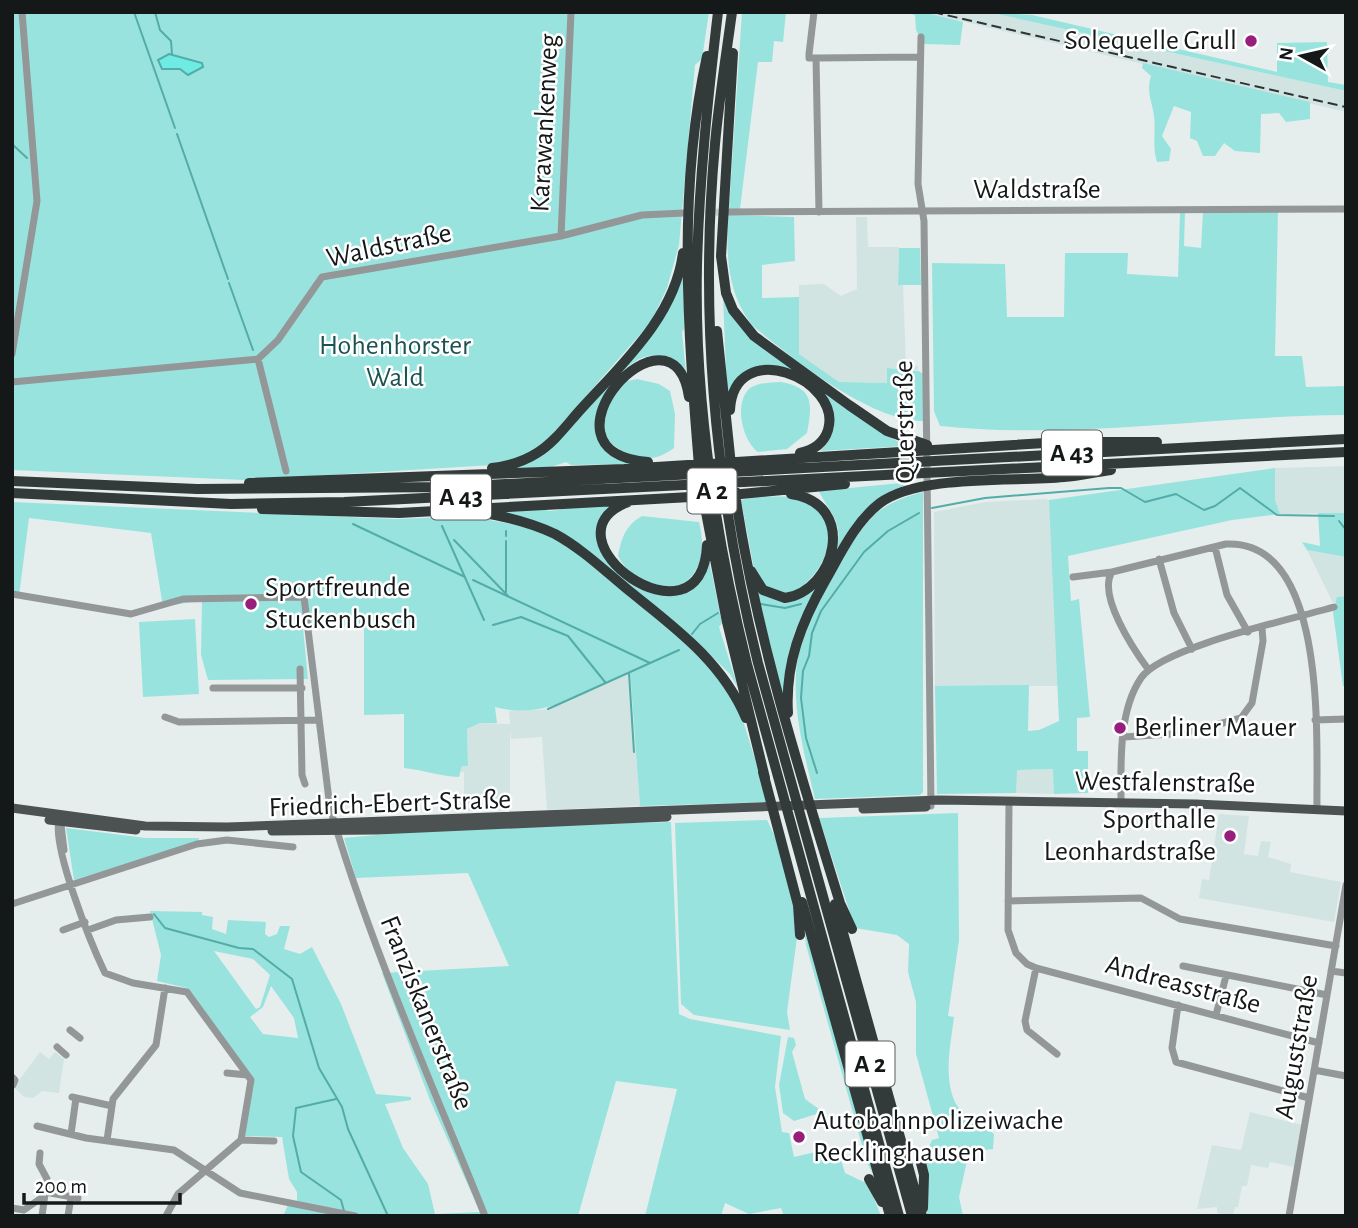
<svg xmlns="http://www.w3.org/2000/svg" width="1358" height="1228" viewBox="0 0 1358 1228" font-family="'Alegreya Sans',sans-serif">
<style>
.built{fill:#d1e4e2}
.green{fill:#98e3de;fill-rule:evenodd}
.water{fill:#6eece4;stroke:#53aca7;stroke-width:2}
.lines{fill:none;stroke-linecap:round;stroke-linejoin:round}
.stream{stroke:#53aca7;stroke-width:2}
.minor-tunnel{stroke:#c6cecd;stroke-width:7;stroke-dasharray:7 3.5;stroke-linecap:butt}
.minor{stroke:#939797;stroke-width:7}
.major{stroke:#4c5252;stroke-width:9}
.highway{stroke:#333a3a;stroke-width:10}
.rail{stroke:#2f3333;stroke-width:2;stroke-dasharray:10 5;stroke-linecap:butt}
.poi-dot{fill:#971f7b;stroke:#fff;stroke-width:2.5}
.labels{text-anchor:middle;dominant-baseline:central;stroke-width:5;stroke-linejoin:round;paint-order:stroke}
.shield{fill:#fff;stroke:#5b5d5d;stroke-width:2}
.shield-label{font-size:26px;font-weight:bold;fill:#151818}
.poi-label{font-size:28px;fill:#151818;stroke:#fff;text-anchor:start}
.street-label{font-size:28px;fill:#151818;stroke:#fff}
.park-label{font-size:28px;fill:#1c5350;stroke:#fff}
</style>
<rect width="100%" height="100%" fill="#e5eeed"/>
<path class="built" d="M923 12H988L1346 91V112Z
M856 217H867L868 247H899L898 285H903L906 363 918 366V370L887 368V383L839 382 799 354V285L824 284 841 296 857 289Z
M1346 466V513L1280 514 1275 500V468Z
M1045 499 1049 500 1051 521 1059 686H935L934 512 986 502Z
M1307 550 1346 557V596L1337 597 1338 601 1333 603Z
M630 671 640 806 547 810 542 737 511 739 510 729V809L464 811V772H461L462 766H468L467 729 480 723 510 724 509 711 551 709Z
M1054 769V794L1016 793V770Z
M1219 814 1249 816 1244 854 1258 856 1261 841 1271 842 1268 857 1291 864 1290 872 1341 882 1334 922 1199 898 1202 879 1209 880Z
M40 1052 49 1059 55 1052 64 1059 59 1093 42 1091 33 1098 24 1097 14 1087Z
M1250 1112 1302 1125 1294 1167 1270 1162 1268 1168 1251 1165 1247 1186H1242L1238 1207H1235L1233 1216 1217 1213V1207L1197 1209 1212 1145 1241 1150Z"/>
<path class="green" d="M12 12H709L702 59 695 65 679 245 667 288 651 322 550 437 528 455 493 465 244 480 12 470Z
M742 12H786L783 42 774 41 772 62H758L740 209H729Z
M904 12H923L963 22 960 45 923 44 916 30 915 15Z
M988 12 1032 15 1277 72V43L1327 42 1328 82 1346 85V91Z
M1143 63 1310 102V119L1286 122 1279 113 1261 114 1260 153 1235 151 1224 143 1215 156H1203L1197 141 1190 138 1191 112 1174 106 1162 136 1171 149 1169 161 1157 162C1152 146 1156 132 1154 116 1152 100 1146 93 1151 76L1142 68Z
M1180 212H1185L1184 246 1201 248 1203 212H1278L1275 356H1302L1306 387 1346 386V415C1211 416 1074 440 940 426L934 411 932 263 1005 264 1007 317H1064L1065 253H1128L1127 274 1178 277Z
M728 215 794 217 795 261 762 265V298L799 297V354L839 382 887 383V368L919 371 924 375V421C870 421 793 359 753 326 727 294 726 254 728 215Z
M899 248H920L921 285H898Z
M683 274 684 329 682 332 686 374C676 364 664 354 649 356 636 358 626 368 618 377 589 413 588 447 637 464L571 465 566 462 551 467 500 470 537 457 632 355Z
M723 297 732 315 886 435 906 446 820 451C863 410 795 355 759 367 746 371 735 387 727 394Z
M637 379 659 384 670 391 675 414 674 448C666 454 654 460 643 458 624 456 596 439 604 416 607 404 617 393 623 382Z
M781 382C815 388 812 405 807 433L787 449 758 452C743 441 734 406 748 390 756 382 771 383 781 382Z
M1275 468V500L1280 514 1232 520 1068 556 1071 601 1079 599 1090 717 1077 718V751H1088V793L1054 794 1053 769 1017 770 1016 793 937 794 935 686 1029 685 1028 731 1039 730 1059 721 1049 500Z
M911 482 885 495 824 573 795 631 789 657 784 705 757 589 794 599C812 580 846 555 837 525 834 513 824 503 819 491Z
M923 492V792L920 795 815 799C804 753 790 703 798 656 803 623 853 531 879 511 893 501 907 496 923 492Z
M755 497C797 496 811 492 831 532 826 562 816 578 790 595L765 589 754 569 741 500Z
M12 502 396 519 468 516 534 528 572 549 707 660 741 714 768 802 640 806 630 671C587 691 544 721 495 707L497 723H480L467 729 468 766H462L459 777C439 776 423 770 404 768V714L364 715V627L303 628 308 679 208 680 201 655 202 600 163 607 151 533 29 518 19 596 12 595Z
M618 504C606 511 605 519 601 531 591 570 648 582 675 593L709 560 722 623 719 627 738 688 730 674 700 645 595 557 498 511 543 507 548 511 559 510 562 506Z
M1318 513H1346V557L1307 550 1302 542 1320 546Z
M642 516 699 522C717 593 649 611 618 556 622 537 625 526 642 516Z
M1346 596V686H1343L1333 612 1337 597Z
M195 619 199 694 143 697 139 622Z
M958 813 959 940 948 1016 954 1017C951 1043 943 1076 955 1102 962 1116 982 1125 994 1134L993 1149 969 1152 959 1197 963 1216H927L923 1161 932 1140 939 1138 916 1054V1002L908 972 909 944 897 935 855 928 819 818Z
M767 820 779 845 793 891 798 930 787 1012 790 1030 694 1015 681 1004 675 823Z
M671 822 679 1014 690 1019 781 1036 775 1087 782 1132 789 1133 794 1157 837 1147 845 1173 868 1184 881 1216H784L781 1208 749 1214 725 1203 721 1216H645L677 1089 616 1081 578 1216H283L288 1205 297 1206V1192L289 1179 282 1137 245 1136 253 1078 192 993 187 988 157 981 161 955 150 911 202 912V915L213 917 212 929 226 934 228 920 266 922 265 934 269 937 277 934 280 926H290L284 949 300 954 312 947 341 1004 376 1094 411 1097V1100L385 1104 403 1148 428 1184 435 1214 480 1212 430 1100 382 973 509 966 468 873 356 878 344 838 462 827ZM214 951 253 959 270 975 260 1007 256 1009ZM271 986 294 1018 298 1038 263 1034 250 1017 263 1007Z
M66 828 146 838H199L198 842 74 880Z
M804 923 878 1183 867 1163 806 945Z
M788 1037 794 1038 796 1045 792 1052 805 1099 823 1112 794 1121 783 1113 779 1085Z"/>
<path class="water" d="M169 54 202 63 203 67 188 75 180 69H162L158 60Z"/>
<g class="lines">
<path class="stream" d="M134 12 175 128
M155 12 160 30 171 41 172 54
M177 134 228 279
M12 144 27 158
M229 283 253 350
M932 508 985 498 1109 488H1121L1145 502 1176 494 1204 510 1215 506 1240 488 1277 515 1334 516
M1339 521 1346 530
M353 524 465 577
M442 526 484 620
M506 531V536
M454 540 509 597
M473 580 650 663
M506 592V541
M761 604 785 608 801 604
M493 625 521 617 568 636 605 682
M692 634 700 624 718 613
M629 673 634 752
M548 709 679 650
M817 773 806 738 801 698 803 671 809 656 812 633 821 611 864 552 888 531 919 513
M154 914 165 928 239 948 253 949 292 979 319 1068 342 1107 348 1129 388 1216
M336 1099 296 1108 293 1136 301 1172 341 1200 344 1211"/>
<path class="minor-tunnel" d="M684 213 728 212"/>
<path class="minor" d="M814 12 809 54V58H816L819 212
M921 37 918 184 924 221 931 806
M816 58 920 57
M729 212 1346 209
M561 236 571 12
M12 354 37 201 22 12
M258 359 286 471
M12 382 258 359 278 340 322 277 561 236 642 215 684 213
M1215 547 1227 595 1248 632
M1159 559 1174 613 1192 649
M1073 577 1112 572
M12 594 131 614 183 599 304 597 330 808C371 948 431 1081 485 1216
M300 669 302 775 305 784
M1148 669C1134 650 1097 595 1112 572L1226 544C1329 539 1316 743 1317 808
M213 688H302
M165 717 179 722 319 720
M1315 720 1346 719
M1124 737 1186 733 1241 718 1252 703 1263 641 1262 628
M1009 802 1008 930 1016 953 1027 964 1036 968 1319 1043
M1121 803C1121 764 1118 712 1141 678 1162 647 1293 619 1334 607
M60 817C49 841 92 946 105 973L133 983 187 992 251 1080 241 1140 178 1194 166 1216
M60 817 64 850
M1008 901 1141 898 1180 919 1336 946
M12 904 197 844 227 840 293 847
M63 930 85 922
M88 930 116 920 150 917
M1183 966 1327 995
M1036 968 1025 1021 1027 1030 1057 1054
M1331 971 1346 973
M1178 1005 1172 1048 1176 1062 1309 1098
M1216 1015 1226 976
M70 1030 80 1038
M57 1047 66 1055
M1314 1070 1346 1076
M227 1073 247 1075
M12 1077 15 1080 13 1085
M72 1097 112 1106 107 1140
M112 1106 113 1099 156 1045 165 988
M37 1126 86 1138 174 1150 240 1193 355 1216
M71 1134 76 1098
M241 1140 274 1141
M40 1153 39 1164 47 1179 42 1216
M45 1192 78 1198
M12 1208 24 1210 44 1196
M68 1216 71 1197
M1289 1216 1346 885"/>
<path class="major" d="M12 808 145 826 227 827 939 800 1196 804 1346 811
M863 809 926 807
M49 820 136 830
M272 831 377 830 667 817"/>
<path class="highway" d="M718 12C708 97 699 181 697 266 694 400 715 535 747 664L899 1216
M732 12C726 56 719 100 715 144 699 318 716 494 758 663L912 1216
M733 53 721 256 726 293 733 310 754 336 849 405 887 431 927 445
M717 331 731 465
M730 410C734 335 843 379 828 430 824 443 814 450 800 453
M648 462C525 452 673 289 689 397
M699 466C688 330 677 191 707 56
M492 468C509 466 523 462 537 453 555 442 568 423 582 408 623 363 675 316 683 253
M733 480C753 625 797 764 840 903L852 929
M12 481 197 489 451 487 1346 439
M700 481 727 622 765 778
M249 483 624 469 1062 442H1157
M12 493 231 504 344 502 1346 452
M731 495 845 484
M628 502C537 537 702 656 707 545
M262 509 399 513 709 496
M478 512C504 516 530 522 555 534 581 548 604 570 627 589 674 627 722 661 746 718
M751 571 763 590 785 598C835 591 859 504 791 494
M788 713C785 664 801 623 825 581 840 555 855 522 880 503 919 474 1014 482 1064 477 1080 476 1095 472 1111 470
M763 772 798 905 800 935
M802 902 890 1216
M835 904 922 1216
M920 1159 924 1175 923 1208
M869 1179 882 1202"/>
<path class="rail" d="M933 12 1346 107"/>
</g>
<g class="poi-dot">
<circle cx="1251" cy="41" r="7"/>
<circle cx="251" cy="604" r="7"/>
<circle cx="1120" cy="728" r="7"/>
<circle cx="1230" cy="836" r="7"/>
<circle cx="799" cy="1137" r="7"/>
</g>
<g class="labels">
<g class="shield">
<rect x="1042" y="430.5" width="60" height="45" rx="5"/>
<rect x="687.5" y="468.5" width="49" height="45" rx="5"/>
<rect x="431" y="474.5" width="60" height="45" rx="5"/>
<rect x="845.5" y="1041.5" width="49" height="45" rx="5"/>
</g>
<g class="shield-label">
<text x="1072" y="453">A 43</text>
<text x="712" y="491">A 2</text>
<text x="461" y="497">A 43</text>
<text x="870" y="1064">A 2</text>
</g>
<g class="poi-label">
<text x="1237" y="41" text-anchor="end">Solequelle Grull</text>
<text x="265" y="588">Sportfreunde<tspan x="265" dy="32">Stuckenbusch</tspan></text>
<text x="1134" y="728">Berliner Mauer</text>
<text x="1216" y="820" text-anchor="end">Sporthalle<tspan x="1216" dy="32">Leonhardstraße</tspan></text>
<text x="813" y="1121">Autobahnpolizeiwache<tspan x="813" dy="32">Recklinghausen</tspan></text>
</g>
<g class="street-label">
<text transform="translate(545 123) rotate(-87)">Karawankenweg</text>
<text x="1037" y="190">Waldstraße</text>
<text transform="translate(389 246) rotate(-12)">Waldstraße</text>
<text transform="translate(905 422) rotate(-91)">Querstraße</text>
<text transform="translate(1165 783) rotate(1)">Westfalenstraße</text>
<text transform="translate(390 804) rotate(-2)">Friedrich-Ebert-Straße</text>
<text transform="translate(1183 985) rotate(15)">Andreasstraße</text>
<text transform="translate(426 1013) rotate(68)">Franziskanerstraße</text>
<text transform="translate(1297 1047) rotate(-80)">Auguststraße</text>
</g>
<g class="park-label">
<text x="395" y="346">Hohenhorster<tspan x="395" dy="32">Wald</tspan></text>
</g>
</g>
<rect width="1358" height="1228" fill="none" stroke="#151818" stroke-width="28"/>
<g transform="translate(1302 56) rotate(278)" stroke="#ffffff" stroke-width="5" paint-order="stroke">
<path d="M0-5L12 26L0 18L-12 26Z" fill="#151818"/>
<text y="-10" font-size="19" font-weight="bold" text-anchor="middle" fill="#151818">N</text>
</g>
<path d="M24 1193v10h156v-10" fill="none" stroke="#151818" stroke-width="3.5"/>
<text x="35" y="1193" font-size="21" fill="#151818" stroke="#ffffff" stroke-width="5" paint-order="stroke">200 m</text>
</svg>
